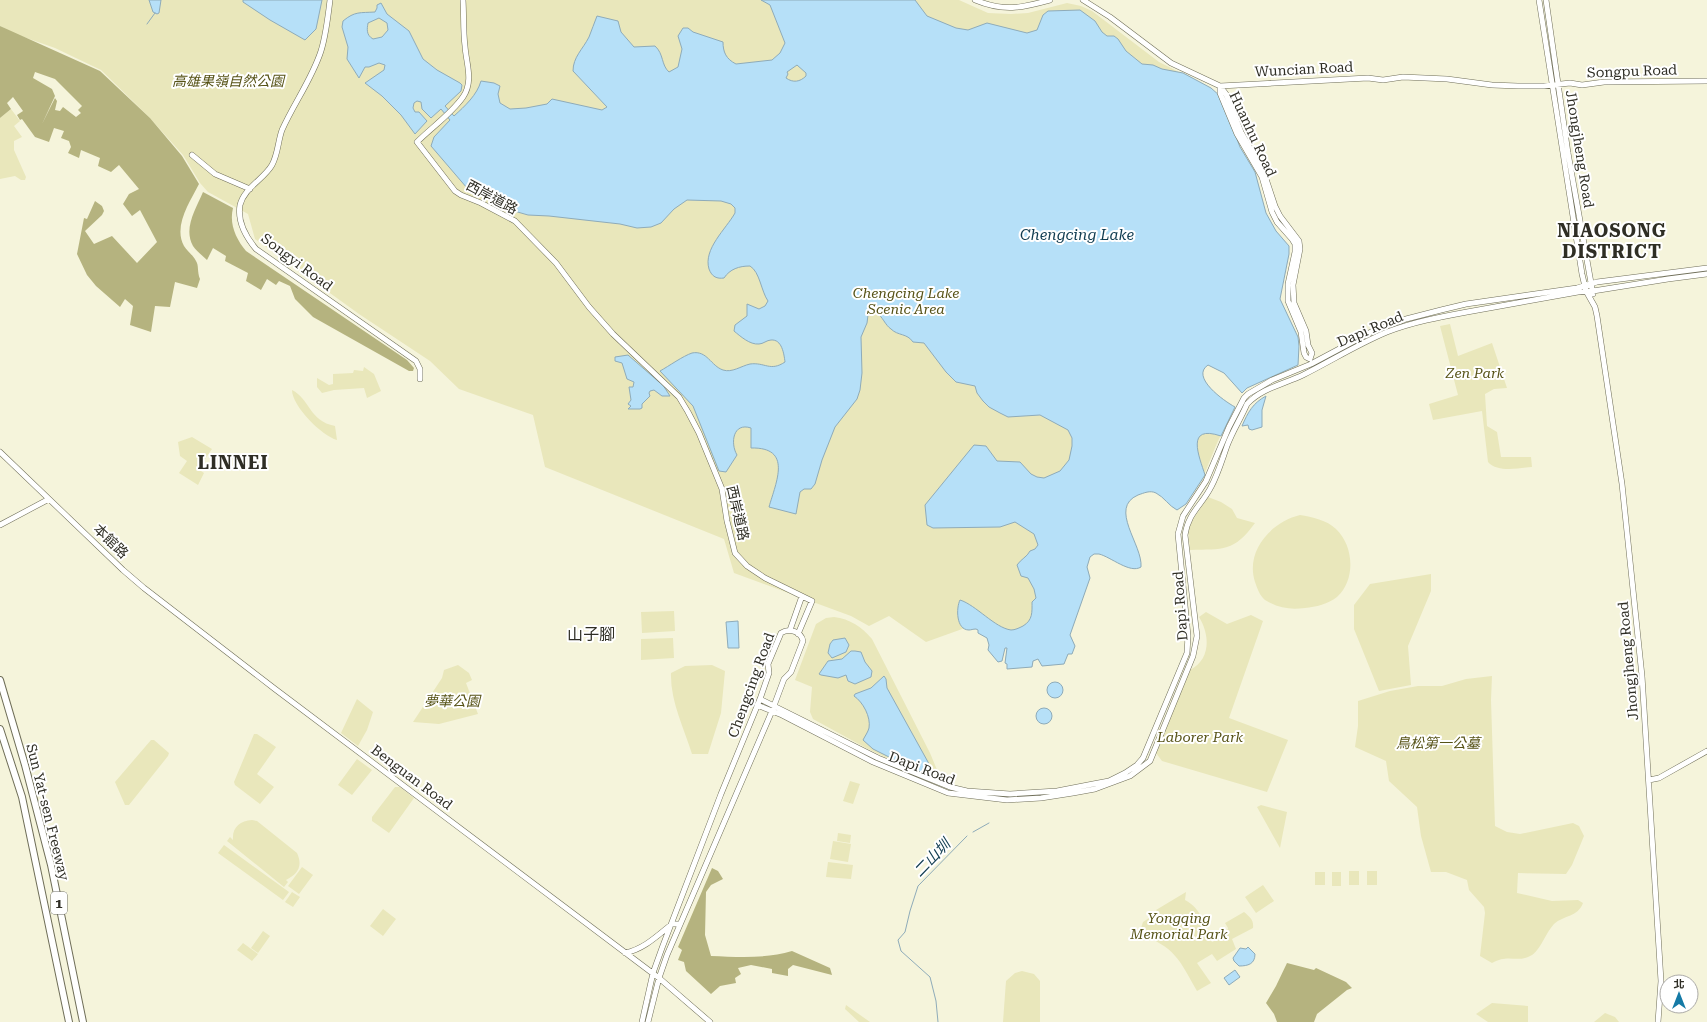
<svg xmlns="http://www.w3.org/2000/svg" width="1707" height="1022" viewBox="0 0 1707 1022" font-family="'Roboto Serif','Noto Sans TC',serif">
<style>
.green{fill:#e9e7bb}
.forest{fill:#b5b37f;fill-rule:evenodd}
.water{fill:#b6e0f8;stroke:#8eabb9;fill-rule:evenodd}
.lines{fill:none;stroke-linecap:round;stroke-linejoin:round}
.stream{stroke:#8eabb9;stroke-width:1}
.secondary-casing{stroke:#6f6e58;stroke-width:6}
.highway-casing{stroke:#6f6e58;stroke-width:8}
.secondary{stroke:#fff;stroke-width:5}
.highway{stroke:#fff;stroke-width:6}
.labels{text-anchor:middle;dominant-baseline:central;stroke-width:4;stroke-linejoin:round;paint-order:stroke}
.shield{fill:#fff;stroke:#6d6d66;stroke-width:1}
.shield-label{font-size:13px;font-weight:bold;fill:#2f2e25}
.street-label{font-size:14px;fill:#2f2e25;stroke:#fff}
.park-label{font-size:14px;font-style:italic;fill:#565216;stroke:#fff}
.water-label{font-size:15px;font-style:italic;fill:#103c51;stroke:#fff}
.quarter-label{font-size:16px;fill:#2f2e25;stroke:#fff}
.district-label{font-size:18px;font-weight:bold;letter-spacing:1px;fill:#2f2e25;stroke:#fff}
</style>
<rect width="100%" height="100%" fill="#f5f4db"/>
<path class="green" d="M0 0H959L988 13 1011 14 1028 13 1067 3 1081 6 1092 11 1159 62 1211 88 1233 130 1240 147 1255 172 1266 213 1276 231 1289 246V254L1280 299 1298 337 1299 346 1298 365 1247 388 1242 393 1224 373 1208 365C1190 377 1224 401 1235 407 1228 422 1219 437 1213 453 1204 475 1198 494 1177 510 1169 506 1164 497 1156 493 1150 490 1144 493 1138 495 1108 508 1143 545 1141 567 1130 574 1111 557 1099 554H1094L1090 557 1087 567 1090 578 1070 635 1075 646 1072 654H1068L1064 664 1042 666 1038 659 1033 661 1032 667 1007 669V664L1005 663 1007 648H1005L1002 661 998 662 988 650 989 645 987 638 978 633V630L976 629 969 630 965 628 926 642 889 616 869 626 851 616 734 573 724 539 545 467 533 415 459 389 430 361 359 314 255 239 248 214 208 192 200 183 183 155 149 117 101 70 55 48 15 34 0 26Z
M11 109 20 121 14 126 22 137 14 141V150L26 177 25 180H21L15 176 0 179V118Z
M1450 324 1458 356 1492 343 1507 388 1494 389 1485 394 1487 426 1497 432 1501 457H1531L1532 467C1519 468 1498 473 1488 462L1482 411 1433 420 1429 404 1458 395 1440 326Z
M364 367 374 374 381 391 367 398 364 388 334 390 322 393 317 387V378L329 385 333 384V374L353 373 354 370 363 371Z
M292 390C310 399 309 421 335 426L337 440C322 436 292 406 292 390Z
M192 437 212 449 198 469 204 473 198 485 179 473 187 461 180 456 178 442Z
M1208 497 1221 502 1232 509 1237 518 1255 523C1234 552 1223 549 1190 550L1188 527Z
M1300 515C1312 517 1327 520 1336 529 1354 546 1356 580 1337 597 1328 604 1316 607 1305 608 1290 610 1278 608 1265 600 1260 596 1257 588 1255 582 1245 551 1271 522 1300 515Z
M1431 574V591L1408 646 1411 685 1379 691 1354 629V605L1370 584Z
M674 611 675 631 642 633 641 612Z
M1206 612 1227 624 1251 615 1263 621 1229 718 1288 740 1267 792 1162 761 1156 753 1190 670C1211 659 1210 635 1199 617Z
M834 617C850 619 862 627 872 639L930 753 940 777V780L936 781 868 749 813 719 810 712 812 687 795 680 816 624 826 618Z
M673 638 674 658 641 660V639Z
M458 665 469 673 472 680 466 683 478 714 439 724 413 722 442 678 444 670Z
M712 665 725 671 721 713 708 754H692C684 728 670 701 671 673L685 666Z
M1492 676 1491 700 1495 826 1507 832 1520 834 1573 823 1579 826 1584 836 1572 865 1566 874 1518 873 1517 893 1552 901 1578 900 1583 903C1578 917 1564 915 1554 924 1544 935 1540 953 1528 957 1515 962 1508 954 1492 963L1480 956 1485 913 1484 907 1469 890 1467 880 1446 872H1431L1421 836 1417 807 1389 781 1386 761 1355 747 1358 726V701L1390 691 1418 686H1442L1466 679Z
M357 699 373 712 367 730 358 746 341 733Z
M254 734H257L276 747 257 774 274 787 260 804 235 785 234 782Z
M151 740H154L169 753 168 756 129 805H125L115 782Z
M357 759 372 770 352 795 338 785Z
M850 781 860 784 853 804 843 801Z
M395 787H400L414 798 389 833 372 821V817Z
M1261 805 1287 812 1280 848 1257 807Z
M252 820 257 821 297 853C303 866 298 874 286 880L288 882 284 887 227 841 230 837 233 840C232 827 240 821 252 820Z
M838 833 851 835 850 843 837 841Z
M833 841 851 844 848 862 830 859Z
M224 845 289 892 283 900 218 853Z
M828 862 853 865 851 879 826 877Z
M302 867 313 875 299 894 288 886Z
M1349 871H1359V885H1349Z
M1367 871H1377V885H1367Z
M1315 872H1325V885H1315Z
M1332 872H1341V886H1332Z
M1263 885 1274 901 1256 913 1245 897Z
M292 892 300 897 293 907 285 902Z
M1186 892 1185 900C1202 909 1205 926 1212 942L1226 935 1228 928 1225 923 1244 912C1250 917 1254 920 1253 928L1232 939 1236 949 1217 961 1212 954 1197 963 1211 983 1197 991C1179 959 1175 947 1139 934L1143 922 1158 912 1156 910Z
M383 909 396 919 383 936 370 926Z
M263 931 270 936 258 953 251 948Z
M243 943 258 954 252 961 237 950Z
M1022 971 1034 974 1040 981V1022H1003L1006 981 1015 973Z
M1492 1003 1528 1006V1022H1488L1476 1014Z
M846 1005 870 1022H859L845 1009Z
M1605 1013 1615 1017 1619 1022H1594Z"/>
<path class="forest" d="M0 26 100 71 150 118 182 156 199 184C190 202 173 226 184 246 187 251 193 255 196 261 199 265 197 272 200 279L197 288 175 282 170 307 155 306 151 332 130 325 133 306 125 299 120 307 96 286 87 275 77 254 84 218 87 219 95 201 102 206 104 211 102 215 85 231 94 244 112 236 137 263 157 242 140 210 132 216 123 204 129 194 139 189 119 165 111 172 98 166 100 158 81 150 79 158 68 153 71 147 69 141 61 138 64 131 54 128 49 142 35 137 22 119 20 120 17 115 23 111 13 97 7 103 11 109 0 118ZM35 72 55 79 82 106 78 110 81 113 76 117 63 107 60 111 55 110 57 101 55 98 42 124 55 96 52 89 33 78Z
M203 192 233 208C229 224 236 239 246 251L407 360 414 368 413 371H409L313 317 295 299 290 286 279 281 276 285 267 279 261 290 246 281 248 273 225 261 226 256 213 248 207 260C202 255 196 251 193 246 183 228 196 209 203 192Z
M712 868 718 871 723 879 711 885 706 892 705 935 711 956C738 957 766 959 792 951L830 968 832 975 793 965 788 969V976L772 973V969L751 965 738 968 741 974 735 978 736 983 720 986 711 994 686 971 684 962 678 960 682 950 678 947Z
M1287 963 1314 970 1316 968 1346 982 1352 988 1347 990 1317 1014 1314 1022H1277L1274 1014 1266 1003 1276 986Z"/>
<path class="water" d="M149 0H161L159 13 157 14 153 12Z
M243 0H322L316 29 305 40 270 20 243 2Z
M761 0H915L927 16 956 28 968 30 987 23 1027 33 1037 30 1043 15 1048 11 1080 10 1095 21 1102 32 1107 36H1114L1118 39 1126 51 1142 64 1153 65 1162 69 1183 73 1211 88 1220 96 1240 147 1255 172 1266 213 1276 231 1289 246V254L1280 299 1298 337 1299 346 1298 365 1247 388 1242 393 1224 373 1208 365C1190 377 1224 401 1235 407L1221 436C1185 424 1199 456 1205 475L1186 504 1177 510C1169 506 1164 497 1156 493 1150 490 1144 493 1138 495 1108 508 1143 545 1141 567 1130 574 1111 557 1099 554H1094L1090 557 1087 567 1090 578 1070 635 1075 646 1072 654H1068L1064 664 1042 666 1038 659 1033 661 1032 667 1007 669V664L1005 663 1007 648H1005L1002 661 998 662 988 650 989 645 987 638 978 633V630L976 629C973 629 971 630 969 630 956 630 956 608 960 600 976 605 995 628 1011 630 1015 630 1019 628 1023 626 1033 620 1032 612 1032 602L1036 598 1034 589 1028 578 1021 576 1017 565C1021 559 1027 557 1030 551L1035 549 1038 545 1034 534 1015 522 1000 527 933 528 927 525 925 505 974 445 986 446 997 461 1020 462 1031 474 1037 477 1044 478 1060 471 1069 460 1072 446V438L1068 430 1040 415 1008 417 1000 413 989 407 983 401 977 393 975 386 956 382 946 372 924 343 913 342C907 333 898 336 891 329 885 325 883 317 876 312L868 315 867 323 861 337 862 373 860 390 857 399 835 427 822 460 815 484 811 489H804L800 492 796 514 769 507C776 482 793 447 751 448V428C733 422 730 443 737 455L726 472 719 471 693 406 660 371C669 366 683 356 692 353 707 350 711 366 723 370 732 373 741 366 750 364 765 362 770 372 785 362 784 354 782 339 771 340 767 340 763 344 759 344 750 345 740 336 734 331L735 325 747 316V304L759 309 765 306 768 301C761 291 760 272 750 266 739 266 730 269 724 278 717 279 712 277 709 269 703 249 726 229 735 213V208L731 204 721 201 687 200 674 209 661 223 651 227 637 228 620 224 549 216 528 215 507 209 467 188 431 146 434 137 450 120 441 109 431 118 422 109 421 102 417 101 414 103 413 108 415 112H419L427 121 415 134 401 115 382 96 365 83 384 70 385 65 379 63 369 67H365L359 78 347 59 348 47 342 27 343 21C355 11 360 13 375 12L377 8V5L381 3 387 14 409 31 423 59 437 70 460 83 462 85 461 91 445 106 454 116C465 106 477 95 481 81L494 83 500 86 498 94 500 103 510 109 526 108 547 104 552 99 602 110 607 107 573 71C573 57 583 49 589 37 592 30 594 23 597 16L618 21 621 32 634 47 655 46C664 54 661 65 669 72L678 67 682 49 678 36 683 28H688L693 32 723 42C723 52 726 59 736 64L772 60 780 53 785 43 770 5ZM379 18 387 23 388 30 382 37 373 39C366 35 367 29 368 23ZM797 65 806 73V76C800 82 793 83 786 78L788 74 787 72Z
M628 355 659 382H661L670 396H662L654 390 650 391 649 393 650 396 642 404V408L640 409H628L631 406 628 404 631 400 629 387H633L634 382 627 379 622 363 615 361V357Z
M1266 396 1262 410V427L1252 430 1249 429 1248 425 1242 426C1248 412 1253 403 1266 396Z
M738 621 739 648H728L726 622Z
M845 638 849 645 846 652 832 658 828 653 830 644 833 640Z
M855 651 861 652 865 662 872 671 871 677 855 684 848 681 846 675 838 678 821 675 819 674 828 661 842 659 851 651Z
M884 676 886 679 887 688 928 762 933 775 931 776 911 768 873 749 863 740C865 736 868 732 869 728 871 717 863 702 854 696L855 694 871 688Z
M1047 690a8 8 0 1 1 16 0a8 8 0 1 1-16 0Z
M1036 716a8 8 0 1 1 16 0a8 8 0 1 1-16 0Z
M1248 947 1255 954C1255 964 1248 966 1239 966L1234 961 1233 958 1240 948 1246 949Z
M1235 970 1240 977 1229 985 1224 978Z"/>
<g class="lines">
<path class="stream" d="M147 24 155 13
M973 832 989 823
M938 1022 936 1001 930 977 901 951 898 940 905 932 910 911 918 886 967 836"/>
<g class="secondary-casing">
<path id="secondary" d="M330 0C328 17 326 35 321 51 312 79 294 103 282 130 278 141 278 154 272 165 264 179 244 188 240 205 237 222 246 237 256 249L416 361 420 369V379
M463 0C464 15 463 31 465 46 466 63 474 81 463 97 451 114 432 127 417 142L455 191 461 195 481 203 515 221 556 263 589 307 613 334 679 397 688 412 699 433 722 489 727 521 735 553 747 566 765 578 812 601 798 634
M975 0C1004 12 1021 8 1050 0
M1083 0 1110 17 1171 63 1220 86 1368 78 1383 80 1403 77 1447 79 1492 85 1518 86H1544L1570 83 1582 85 1604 82 1707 81
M1539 0 1582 274 1586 291 1595 307 1597 316 1622 484 1642 676 1661 981 1658 1022
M1546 0 1568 153 1593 294
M1220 86 1226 94 1241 132 1264 173 1275 206 1280 216 1299 241 1300 249 1293 285 1294 303 1306 331 1308 345 1312 353 1310 359 1306 357 1304 353 1301 332 1288 301V284L1295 252V244L1292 239 1277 222 1272 212 1262 177 1237 134 1220 93Z
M192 155 215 174 250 189
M0 452 123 570 144 588 275 689 659 978 710 1022
M0 525 49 499
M790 630 802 596
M760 699 878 758 950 787 967 791 1010 794 1057 791 1093 784 1109 781 1125 773 1137 765 1143 758 1187 653 1188 636 1178 534 1183 516 1206 481 1229 427 1244 398 1248 394 1272 380 1311 364 1373 331 1406 319 1441 310 1466 304 1577 288 1597 282 1707 268
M757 705 782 715 873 762 948 793 1007 800 1041 798 1073 793 1095 789 1130 776 1150 761 1193 656 1197 636 1185 535C1188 513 1202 505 1211 487 1218 474 1222 460 1227 446 1232 432 1241 418 1247 404 1262 388 1284 384 1303 375 1331 361 1358 344 1387 332 1413 322 1440 317 1467 312 1504 305 1541 299 1578 292L1593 291 1668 279 1707 274
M1649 780 1659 778 1707 751
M625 953C644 949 657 936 672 924H680
M642 1022 653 973 662 948 721 794 760 699 769 673 768 664 781 633C789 628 801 631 803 641L791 672 784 679 772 711 667 955 659 978 648 1022"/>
</g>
<g class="highway-casing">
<path id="highway" d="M0 680 25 765 51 865 83 1022
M0 729 22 797 69 1022"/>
</g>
<use href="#secondary" class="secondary"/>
<use href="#highway" class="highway"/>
</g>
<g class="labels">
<rect class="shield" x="51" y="892" width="16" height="22" rx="3"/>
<g class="shield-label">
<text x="59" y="903">1</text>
</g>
<g class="street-label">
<text transform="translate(1304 69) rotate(-3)">Wuncian Road</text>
<text transform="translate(1632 71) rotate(-2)">Songpu Road</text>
<text transform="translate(1253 134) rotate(65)">Huanhu Road</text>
<text transform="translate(1580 149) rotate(81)">Jhongjheng Road</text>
<text transform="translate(492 197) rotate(28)">西岸道路</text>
<text transform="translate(297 262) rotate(37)">Songyi Road</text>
<text transform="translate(1370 329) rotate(-23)">Dapi Road</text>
<text transform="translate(738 513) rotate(77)">西岸道路</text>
<text transform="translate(111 541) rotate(44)">本館路</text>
<text transform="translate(1180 606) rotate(-94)">Dapi Road</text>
<text transform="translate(1628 661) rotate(-95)">Jhongjheng Road</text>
<text transform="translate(751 685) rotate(-70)">Chengcing Road</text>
<text transform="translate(922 768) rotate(21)">Dapi Road</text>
<text transform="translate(412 777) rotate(37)">Benguan Road</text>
<text transform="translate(48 812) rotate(76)">Sun Yat-sen Freeway</text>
</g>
<g class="park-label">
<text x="228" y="81">高雄果嶺自然公園</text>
<text x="906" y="293">Chengcing Lake<tspan x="906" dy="16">Scenic Area</tspan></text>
<text x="1475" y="373">Zen Park</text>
<text x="452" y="701">夢華公園</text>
<text x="1200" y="737">Laborer Park</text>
<text x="1438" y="743">鳥松第一公墓</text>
<text x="1179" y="918">Yongqing<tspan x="1179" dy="16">Memorial Park</tspan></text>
</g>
<g class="water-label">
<text x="1077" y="235">Chengcing Lake</text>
<text transform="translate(932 858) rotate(-46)">二山圳</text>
</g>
<g class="quarter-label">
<text x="591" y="634">山子腳</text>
</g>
<g class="district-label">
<text x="1612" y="230">NIAOSONG<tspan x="1612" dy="21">DISTRICT</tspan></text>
<text x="233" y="462">LINNEI</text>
</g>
</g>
<g transform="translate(1679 994)"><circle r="19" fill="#ffffff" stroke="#acaba8"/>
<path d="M0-3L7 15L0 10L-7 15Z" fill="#157aa6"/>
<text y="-6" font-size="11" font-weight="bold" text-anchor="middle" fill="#2f2e25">北</text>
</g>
</svg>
